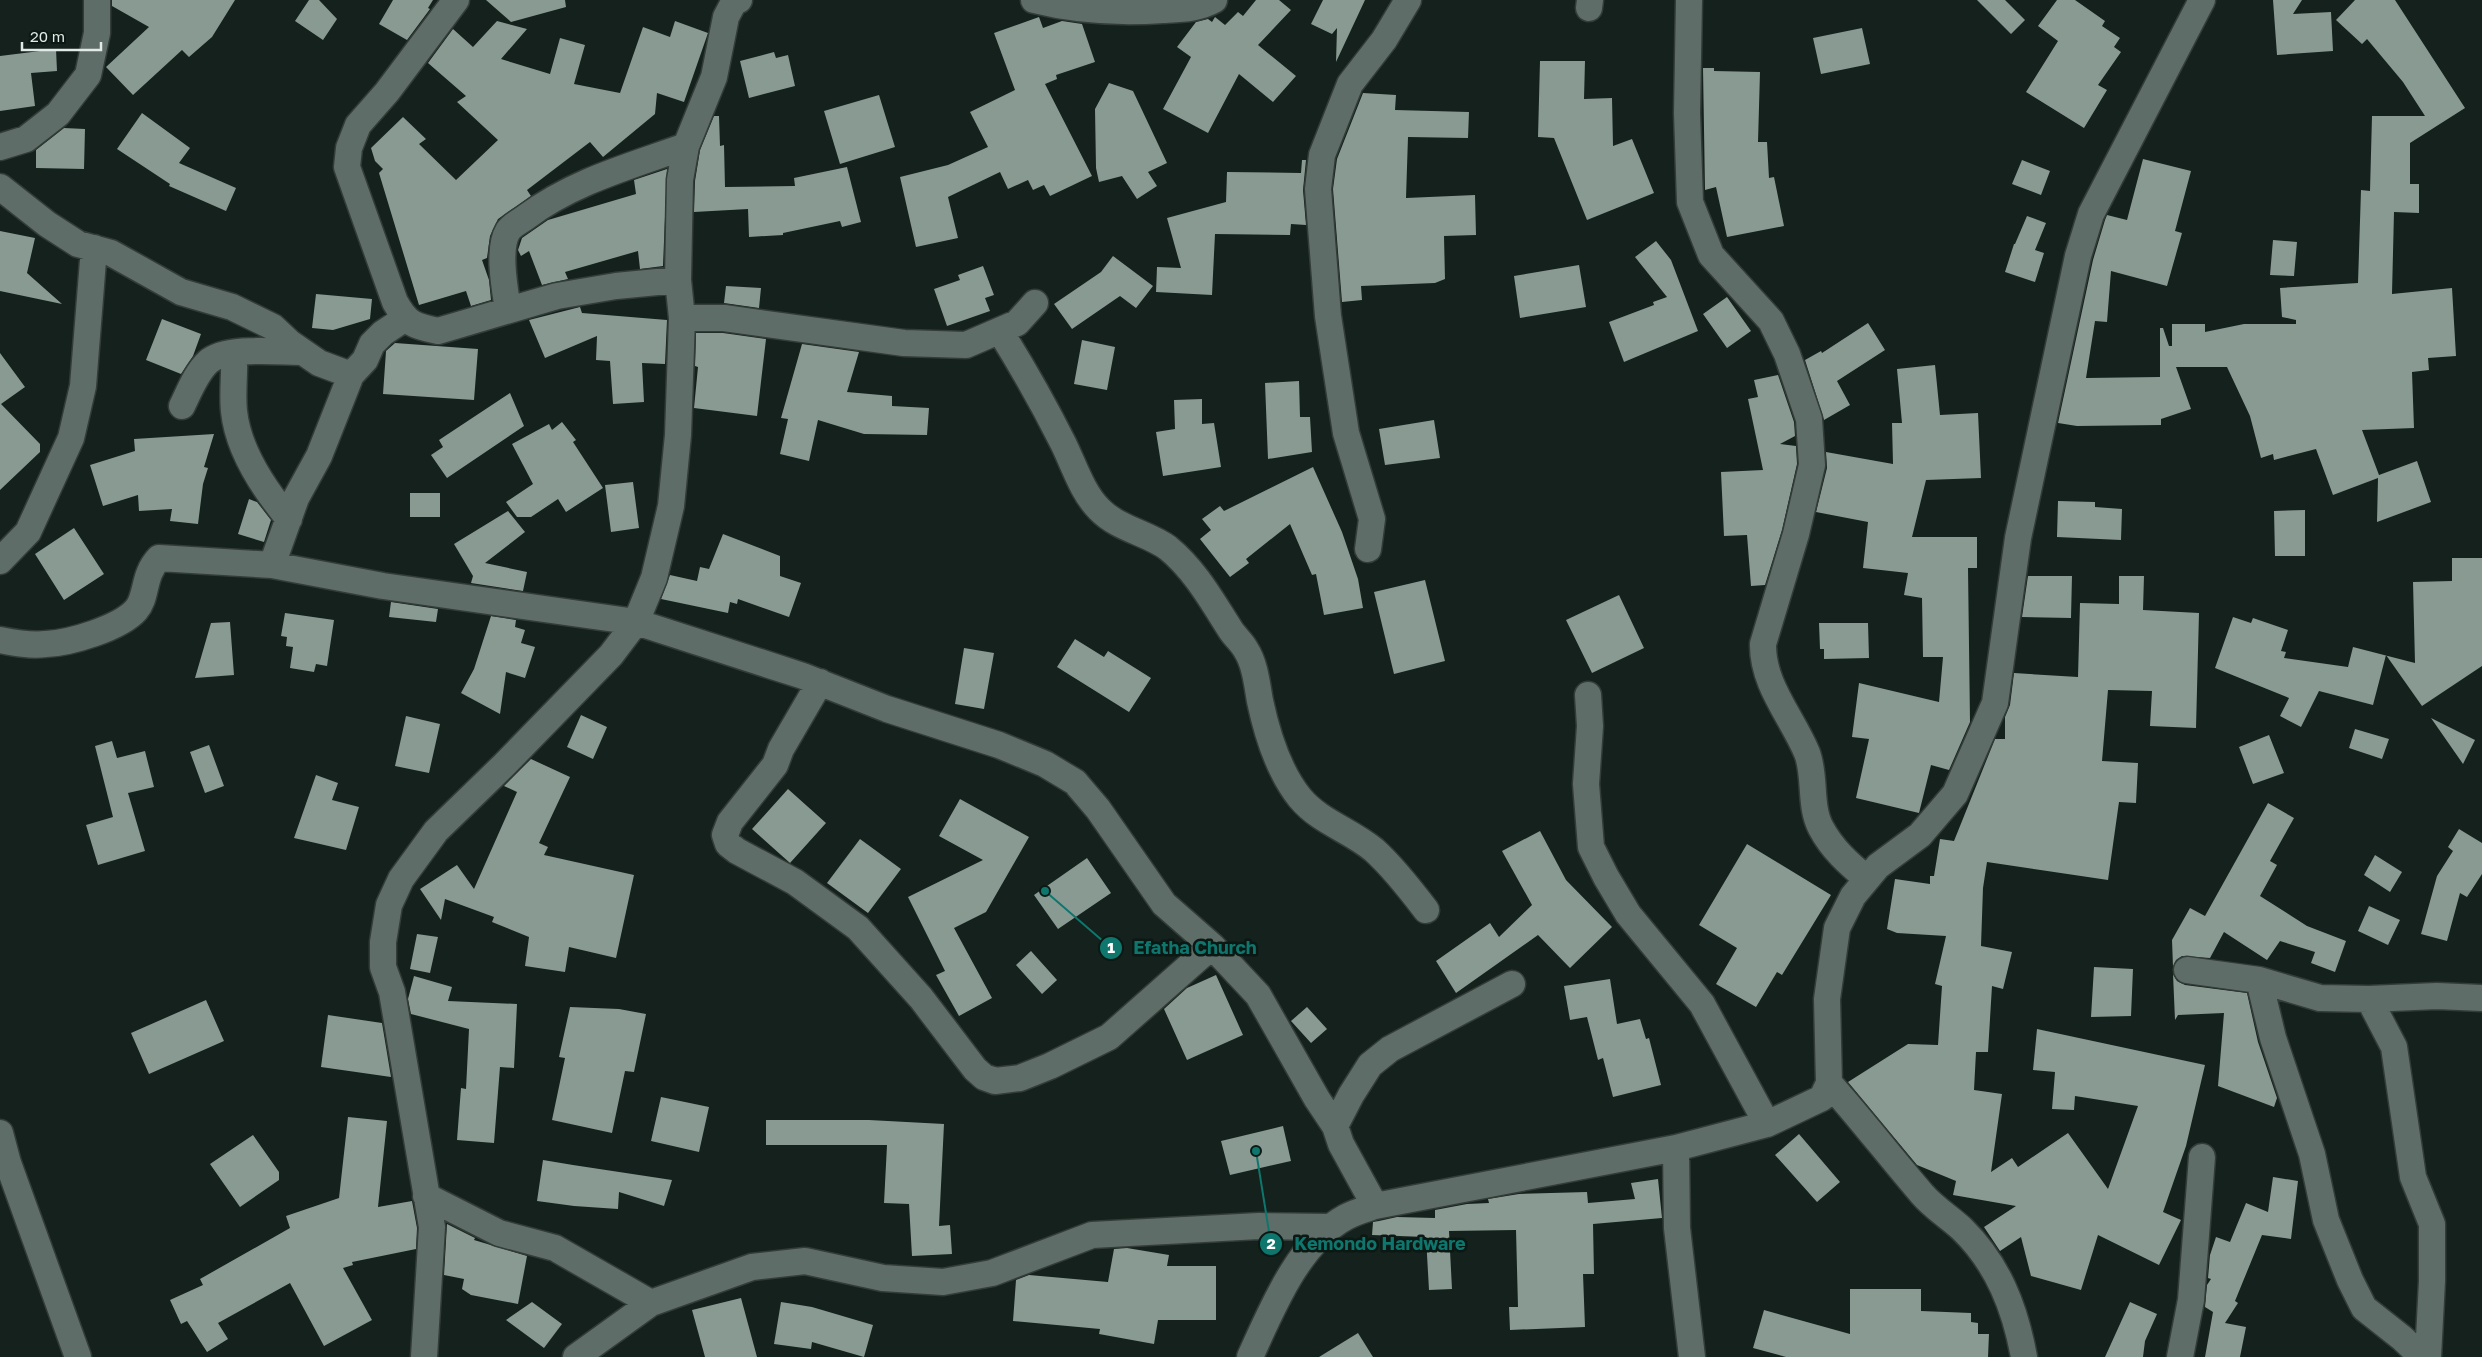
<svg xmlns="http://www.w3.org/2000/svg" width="2482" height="1357" viewBox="0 0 2482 1357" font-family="'Golos Text',sans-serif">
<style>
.building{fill:#899a92}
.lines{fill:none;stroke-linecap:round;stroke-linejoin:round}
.minor-casing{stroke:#333c38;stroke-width:29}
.minor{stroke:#5e6d67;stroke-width:26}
.leader{fill:none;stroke:#0f766e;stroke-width:2}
.callout-dot{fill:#0f766e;stroke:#0b1813;stroke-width:2}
.mark-label{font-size:15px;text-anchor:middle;font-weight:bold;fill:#fff}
.callout-label{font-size:18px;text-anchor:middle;font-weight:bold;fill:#0f766e;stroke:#0b1813;stroke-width:5;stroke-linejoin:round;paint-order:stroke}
</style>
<rect width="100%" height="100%" fill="#14211c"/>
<path class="building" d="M112 0H235L212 37 189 57 182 50 133 95 106 67 149 27 112 6Z
M309 0H319L337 19 323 40 295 21Z
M393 0H433L428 8 430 9 407 40 379 24Z
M486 0H565L566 7 511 22Z
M1256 0H1279L1291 10 1258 45 1296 76 1273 102 1239 74 1208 133 1163 109 1191 57 1177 47 1196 22 1208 19 1212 22 1215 17 1225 25 1238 12 1243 16Z
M1323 0H1365L1336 62 1337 28 1332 34 1311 24Z
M1977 0H2005L2025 20 2011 34Z
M2057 0H2075L2105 21 2102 26 2120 38 2114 47 2121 52 2098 85 2107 90 2084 128 2026 92 2058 41 2038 26Z
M2273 0H2302L2293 14 2331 12 2333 51 2277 55Z
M2355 0H2395L2465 108 2410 143V184H2419V213L2394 212 2392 294 2452 288 2456 356 2428 358 2429 370 2412 372 2414 428 2362 430 2379 475 2417 461 2431 502 2377 522 2378 478 2333 495 2316 449 2274 460 2273 454 2261 458 2250 416 2227 367H2176L2191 409 2161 419V425L2077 426 2058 423 2093 260 2105 220 2107 215 2127 220 2143 159 2191 171 2175 231 2182 233 2167 286 2111 271 2107 322 2095 321 2086 378 2160 377V328H2163L2169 346H2172V324H2205V332L2244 324H2296V320L2282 317 2280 288 2358 283 2361 190 2370 191 2372 116H2425L2403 82 2367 39 2362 44 2336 20Z
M1039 17 1043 28 1062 21 1082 24 1095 62 1056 75 1057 79 1045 84 1092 176 1050 196 1044 185 1033 190 1028 180 1008 189 1000 172 948 197 958 238 916 247 900 177 948 165 988 147 970 112 1015 90 994 33Z
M497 21 527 29 501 59 550 74 560 38 585 45 574 84 620 93 643 27 670 37 675 21 708 33 684 102 657 93 655 114 603 157 590 142 527 190 531 196 498 219 490 236 487 258 482 260 489 280 491 300 471 306 466 291 419 305 379 173 383 169 375 161 371 148 403 117 426 139 419 144 456 180 498 140 457 102 466 96 428 63 453 29 473 47Z
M1862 28 1870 64 1821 74 1813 38Z
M56 49 57 71 31 73 35 106 0 111V56Z
M774 52 776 58 788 55 795 86 749 98 740 61Z
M1540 61H1585L1584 99 1612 98 1613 146 1632 139 1654 193 1587 220 1554 138 1538 137Z
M1703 68H1714V71L1760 72 1758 142H1767L1769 178 1774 177 1784 226 1727 237 1716 187 1705 190Z
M1109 83 1133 91 1167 163 1148 172 1157 186 1137 199 1122 176 1099 182 1096 168 1095 109Z
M1363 93 1396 95 1395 110 1469 112 1468 138 1408 137 1406 198 1475 195 1476 235 1444 236 1445 279 1435 283 1361 286 1362 300 1342 302 1333 189 1337 159Z
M879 95 895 147 840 164 824 111Z
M142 113 190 148 179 163 236 188 226 211 169 186 170 184 117 149Z
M714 116H719L720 146 724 145 725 187 795 186 794 178 847 167 861 222 842 227 840 221 783 233V235L749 237 748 209 694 212 695 181 700 150Z
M64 128 85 129 84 169 36 168V150Z
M1302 160H1306L1303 190 1306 225 1291 224 1290 235 1215 234 1212 295 1156 292 1157 267 1181 268 1167 218 1226 202 1227 172 1301 173Z
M2022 160 2050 171 2041 195 2012 184Z
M667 169 663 266 640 269 638 251 565 272 568 279 542 285 529 251 521 256 518 250 522 238 548 220 636 194 634 180Z
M2027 216 2046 223 2035 250 2044 253 2035 282 2005 272 2014 244H2015Z
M0 231 35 238 27 273 62 304 0 291Z
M2273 240 2297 242 2294 276 2270 275Z
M1656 241 1671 260 1698 331 1624 362 1609 322 1654 305 1653 302 1667 297 1635 257Z
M1113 256 1153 286 1136 308 1120 296 1072 329 1054 304 1101 272Z
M1579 265 1586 307 1520 318 1514 276Z
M983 266 994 295 985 298 990 311 947 326 934 289 960 280 958 275Z
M726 286 761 288 759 308 724 303Z
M316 294 372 299 370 319 333 330 312 328Z
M1727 297 1751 331 1727 348 1703 314Z
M580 307 582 313 667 320 665 364 642 363 644 402 613 404 610 361 596 360 597 336 545 358 529 320Z
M162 319 201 334 193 356 181 374 146 360Z
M1868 323 1885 350 1837 381 1850 405 1824 420 1805 360 1821 351 1822 353Z
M696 333H723L766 339 757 416 694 408 698 367 695 366Z
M1082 340 1115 347 1107 390 1074 384Z
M395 343 478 349 474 400 383 394 386 351Z
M802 344 859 352 847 392 892 396V406L929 408 927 435 864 434 818 420 809 461 780 454 788 419 781 418Z
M0 353 25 387 1 404 40 444V452L0 490Z
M1935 365 1940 415 1978 413 1981 478 1926 480 1912 537H1977V568H1968L1970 722 1949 770 1931 765 1919 813 1856 798 1869 739 1852 737 1859 683 1939 702 1943 657H1923L1922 598 1904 595 1908 573 1863 568 1868 522 1816 512 1827 468 1826 452 1893 464 1892 423H1902L1897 369Z
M1778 375 1794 422 1795 436 1780 444 1796 446 1797 464 1782 530 1765 585 1751 586 1747 535 1724 536 1721 472 1763 470 1748 399 1758 397 1754 380Z
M1299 381 1300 417H1310L1312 452 1268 459 1265 383Z
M510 393 524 426 447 478 431 455 443 447 439 440Z
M1202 399V424L1214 423 1221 467 1163 476 1156 432 1175 429 1174 400Z
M1434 420 1440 458 1385 465 1379 429Z
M562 422 576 440 573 442 603 488 566 512 558 499 531 517H517L506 502 533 484 512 444 549 424 552 430Z
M214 434 204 467 208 468 203 484 198 524 170 521 172 509 139 511 138 495 103 506 90 465 135 451 134 439Z
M1313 467 1342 532 1358 579 1363 608 1324 615 1316 574 1312 575 1290 524 1246 559 1249 563 1230 577 1200 539 1211 530 1202 519 1220 506 1224 511Z
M633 482 639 528 611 532 605 485Z
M410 493H440V517H410Z
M249 499 257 502 271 520 264 542 238 534Z
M2058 501 2095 502V507L2122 509 2121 540 2057 537Z
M2305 510V556H2275L2274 511Z
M508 511 525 532 485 563 527 572 523 591 471 583 473 576 454 544Z
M74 528 104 574 64 600 35 554Z
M723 534 780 556V576L801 583 789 617 738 599 737 604 730 602 728 613 661 599 670 575 697 581 700 567 709 569Z
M2452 558H2482V666L2422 706 2386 655 2373 705 2319 691 2301 727 2280 716 2289 698 2215 668 2233 617 2251 623 2253 618 2288 630 2281 651 2286 652 2284 658 2348 667 2353 647 2415 663 2413 582 2452 581Z
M2028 576H2072L2071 618 2022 617Z
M2119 576H2144L2143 610 2199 613 2196 728 2150 726 2152 691 2108 690 2102 761 2138 763 2136 803 2119 802 2108 880 1987 862 1983 888 1981 946 2012 952 2003 989 1992 986 1988 1052H1976L1974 1090 2002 1094 1991 1172 2012 1158 2018 1167 2068 1133 2108 1189 2138 1106 2075 1096 2074 1110 2052 1109 2055 1072 2033 1070 2037 1029 2205 1065 2186 1146 2163 1212 2181 1220 2159 1265 2098 1235 2081 1290 2031 1276 2021 1237 2000 1251 1984 1227 2016 1206 1953 1195 1956 1181 1917 1165 1848 1082 1908 1044 1938 1045 1942 986 1935 984 1946 936 1897 933 1887 929 1895 879 1930 884V876H1934L1940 839 1954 841 1995 739H2005V717L2010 705 2014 673 2078 677 2080 603 2119 604Z
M1425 580 1445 661 1394 674 1374 592Z
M1619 595 1644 648 1592 673 1566 620Z
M391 602 438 609 436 622 389 617Z
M285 613 334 620 327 666 316 664 314 672 290 668 293 647 286 646 287 637 281 636Z
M491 616 516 620 515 627 525 630 521 643 535 647 525 678 506 672 500 714 461 693 474 669Z
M230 622 234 675 195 678 211 623Z
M1819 623H1868L1869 658 1824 659V649H1820Z
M1075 639 1104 657 1108 651 1151 678 1129 712 1057 667Z
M964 648 994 653 984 709 955 704Z
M581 715 607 727 593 759 567 747Z
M406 716 440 724 429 773 395 766Z
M2431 718 2475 740 2463 764Z
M2355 729 2389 739 2382 759 2349 748Z
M2269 735 2284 773 2253 784 2239 747Z
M112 741 117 758 145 751 154 787 128 793 145 851 98 865 86 825 113 817 95 746Z
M209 745 224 786 205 793 190 752Z
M531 759 570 777 539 843 548 847 544 855 634 875 616 958 569 947 565 972 525 966 529 937 492 922 494 917 445 899 441 920 420 889 457 865 474 889 517 792 504 786Z
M316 775 338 783 332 800 359 807 346 850 294 838Z
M788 789 826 823 790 863 752 829Z
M960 799 1029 837 986 912 954 928 992 998 959 1016 936 975 945 971 908 897 983 860 939 836Z
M2268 803 2294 818 2270 861 2277 865 2260 896 2307 926 2346 941 2335 972 2311 963 2315 952 2280 941 2267 960 2224 932 2210 958 2182 956 2176 960 2173 967 2172 940 2190 908 2205 916Z
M2459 829 2482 843V874L2467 897 2460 893 2447 941 2421 934 2437 876 2453 851 2448 847Z
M1540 831 1566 880 1612 927 1570 968 1538 935 1456 993 1436 961 1490 923 1499 937 1532 905 1502 851Z
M860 839 901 869 868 913 827 883Z
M1747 844 1831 895 1782 975 1777 972 1756 1007 1716 984 1737 948 1699 925Z
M2375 855 2402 872 2390 892 2364 875Z
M1087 858 1111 893 1058 929 1034 895Z
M2369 906 2400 920 2388 945 2358 931Z
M417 934 438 937 430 973 410 969Z
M1031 951 1057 980 1042 994 1016 965Z
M2094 967 2133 969 2131 1016 2091 1017Z
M2173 974 2177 981 2185 985 2247 993 2258 1042 2277 1098 2274 1107 2218 1086 2224 1013 2178 1015 2175 1020Z
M1216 975 1243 1035 1187 1060 1164 1009 1187 988Z
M414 976 452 987 448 1001 517 1004 514 1068 500 1067 494 1143 457 1140 461 1088 466 1089 469 1029 411 1014 408 999Z
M1610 979 1617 1024 1640 1019 1646 1039 1649 1038 1661 1085 1613 1097 1603 1058 1598 1060 1587 1017 1570 1020 1564 986Z
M206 1000 224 1041 149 1074 131 1033Z
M570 1007 619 1009 646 1014 634 1072 625 1071 612 1133 552 1120 565 1058 559 1057Z
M1307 1007 1327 1029 1311 1043 1291 1021Z
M328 1015 382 1023 391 1077 321 1067Z
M661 1097 709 1107 699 1152 651 1141Z
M348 1117 387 1121 378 1207 412 1201 417 1228 416 1249 352 1262 353 1265 343 1268 372 1320 324 1346 290 1283 218 1323 228 1339 207 1352 187 1321 181 1324 170 1300 203 1285 200 1279 290 1228 286 1216 339 1198Z
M766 1120H869L944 1124 939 1226 950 1225 952 1254 912 1256 909 1204 884 1203 887 1145H766Z
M1283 1126 1291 1161 1230 1175 1221 1141Z
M1799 1134 1840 1182 1817 1202 1775 1155Z
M253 1135 279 1172V1180L240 1207 210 1164Z
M543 1160 573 1165 672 1180 664 1206 619 1192 618 1209 574 1206 537 1201Z
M2273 1177 2298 1181 2291 1239 2262 1235 2235 1301 2238 1303 2225 1323 2246 1327 2240 1357H2205L2213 1312 2205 1307 2207 1285 2211 1279 2208 1278 2210 1255 2216 1237 2230 1242 2246 1203 2268 1212Z
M1658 1179 1662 1218 1593 1224 1594 1274H1583L1585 1327 1510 1330 1509 1307H1518L1516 1230 1449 1231 1452 1289 1429 1290 1426 1237 1372 1235 1373 1222 1379 1221 1397 1217 1435 1218V1210L1467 1204 1489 1203 1488 1199 1519 1194 1587 1192 1588 1203 1635 1199 1631 1183Z
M447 1224 475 1238 474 1240 527 1256 518 1304 471 1295 462 1289 464 1279 444 1275Z
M1127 1248 1169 1255 1167 1266H1216V1320H1158L1154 1344 1099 1334 1100 1329 1013 1321 1016 1280 1029 1275 1108 1282 1114 1249Z
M1850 1289H1921V1311L1971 1313V1322L1978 1323V1334H1989L1988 1357H1786L1753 1348 1764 1310 1850 1334Z
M741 1298 757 1357H705L692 1310Z
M532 1302 562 1324 544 1348 506 1320Z
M781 1302 812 1307 873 1325 864 1357 812 1342 811 1349 774 1344Z
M2130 1302 2157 1314 2145 1341 2143 1357H2105Z
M1358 1333 1373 1357H1319Z"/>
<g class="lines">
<g class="minor-casing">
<path id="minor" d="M456 0 387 92 358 125 349 148 347 167 395 302C407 324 414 326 438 331L557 296 616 286 678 280
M1034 0C1077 11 1119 13 1163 10 1182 9 1198 9 1214 0
M1689 0 1687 113 1690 202 1711 255 1771 321 1787 354 1809 419 1812 465 1796 534 1763 644C1762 684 1792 717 1807 753 1816 776 1809 806 1821 828 1832 849 1849 864 1867 879
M1589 8 1590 0
M0 147 26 139 58 114 88 75 97 33V0
M0 187 47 224 78 244 111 253 181 292 232 307 273 327 290 343 319 363 351 375
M508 310C505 290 497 249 508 231 512 225 521 221 526 217 574 181 631 166 686 146
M682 318H724L904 343 966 345 1017 323 1035 303
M1000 331C1023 368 1044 405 1063 443 1074 465 1082 492 1099 509 1118 529 1148 533 1168 548 1195 570 1212 601 1230 629 1234 636 1242 642 1246 650 1255 664 1257 684 1260 701 1267 734 1279 772 1300 798 1320 822 1350 830 1374 850 1393 867 1410 889 1426 910
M234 354C235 373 232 393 234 411 238 451 264 489 289 519
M182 406C189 392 196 373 208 362 226 346 279 352 303 352
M1368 549 1372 519 1346 433 1328 316 1318 189 1322 155 1350 84 1384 40 1408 0
M0 561 28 532 71 438 83 386 94 248
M272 565 296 498 319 456 351 375 365 360 372 344 383 333 404 319
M0 640C15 643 31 646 46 644 70 643 120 628 136 610 148 596 142 576 159 558L272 565 383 586 636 622 803 676 887 709 999 745 1045 764 1075 782 1098 809 1164 904 1212 946 1258 995 1317 1099 1335 1126 1341 1144 1375 1206
M820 682 781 749 775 765 730 822 725 835 728 844 737 851 795 882 858 928 921 998 975 1069 984 1077 995 1081 1020 1078 1050 1066 1109 1037 1212 946
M1588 695 1590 726 1586 784 1591 847 1606 877 1628 914 1702 1004 1767 1124
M2187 970 2259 980 2320 998 2369 999 2437 996 2482 998
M2259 980 2273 1038 2312 1154 2326 1220 2350 1280 2364 1308 2402 1338 2422 1357
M2369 999 2394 1047 2413 1177 2432 1224V1281L2428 1357
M1829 1083C1861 1119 1891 1158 1922 1194 1934 1208 1949 1217 1962 1229 1998 1264 2015 1308 2024 1357
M1335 1126 1351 1095 1370 1065 1390 1049 1512 984
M0 1133 8 1163 78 1357
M1676 1148 1677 1228 1692 1357
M426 1196 499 1233 555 1248 651 1303
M424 1357 432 1227 392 992 383 967V942L389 905 401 879 436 831 504 765 611 655 636 622 654 578 671 506 678 435 682 318 678 280 680 180 686 146 714 77 726 17 734 2 739 0
M576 1357 651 1303 752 1267 805 1261 883 1278 943 1282 992 1273 1092 1235 1259 1226 1331 1227
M1250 1357C1272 1309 1298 1243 1346 1217 1355 1212 1366 1209 1375 1206L1676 1148 1767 1124 1822 1098 1829 1083 1827 999 1837 928 1853 896 1878 866 1920 835 1955 794 1995 703 2018 538 2078 256 2091 214 2202 0
M2180 1357 2191 1300 2202 1157"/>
</g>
<use href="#minor" class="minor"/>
</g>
<path class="leader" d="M1045 891L1111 948M1256 1151L1271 1244"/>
<g class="callout-dot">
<circle cx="1045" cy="891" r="5"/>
<circle cx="1256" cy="1151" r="5"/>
<circle cx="1111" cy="948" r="12"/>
<circle cx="1271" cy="1244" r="12"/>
</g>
<g class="mark-label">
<text x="1111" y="953">1</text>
<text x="1271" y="1249">2</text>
</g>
<g class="callout-label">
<text x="1195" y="954">Efatha Church</text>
<text x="1380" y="1250">Kemondo Hardware</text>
</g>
<path d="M22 42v8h79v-8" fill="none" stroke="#e1eae6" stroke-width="2.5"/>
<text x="30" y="42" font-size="15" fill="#e1eae6" stroke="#0b1813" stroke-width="4" paint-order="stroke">20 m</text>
</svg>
